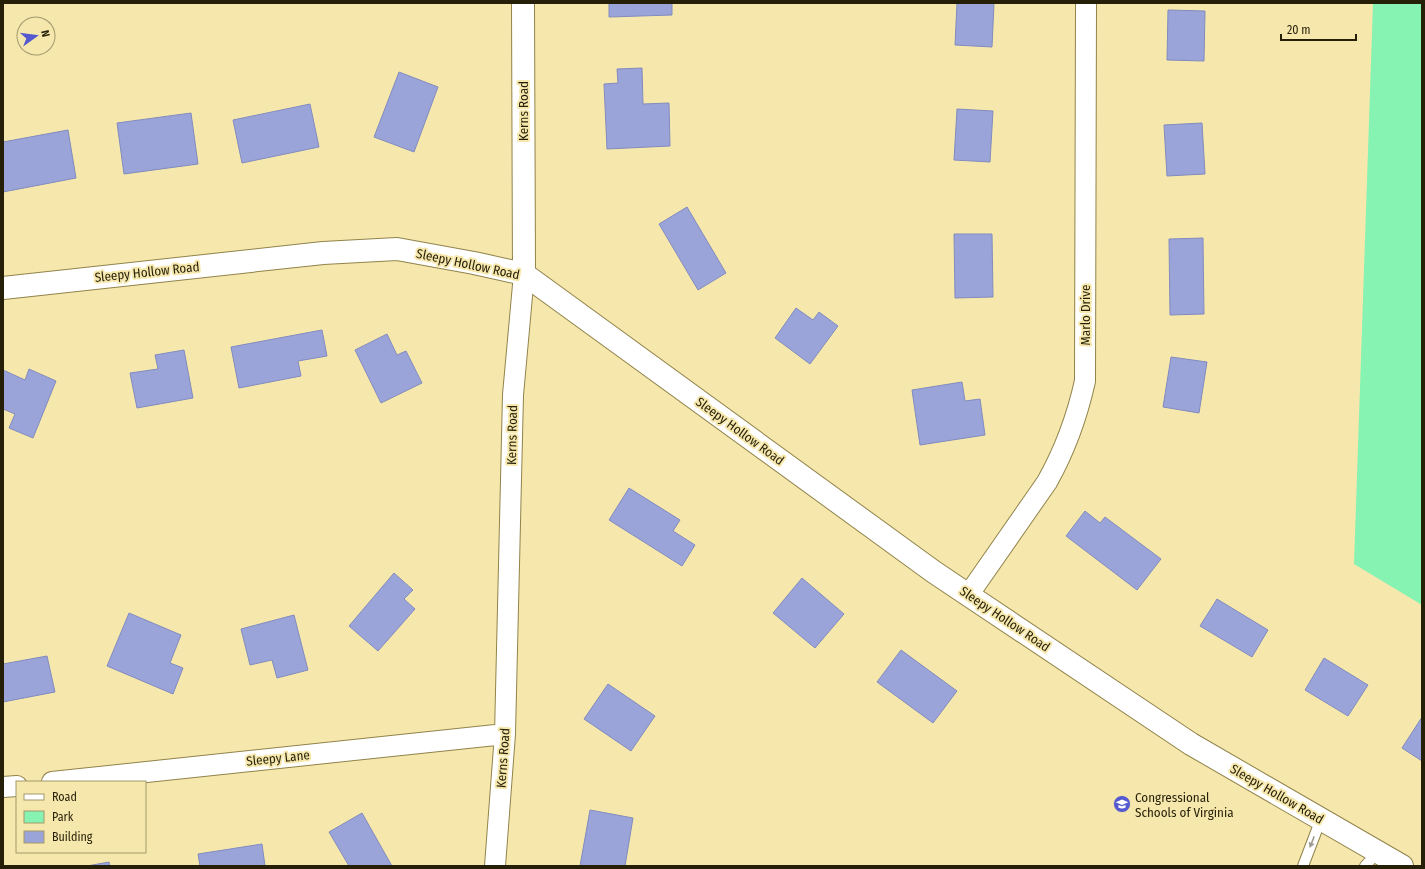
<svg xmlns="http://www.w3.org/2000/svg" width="1425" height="869" viewBox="0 0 1425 869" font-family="'Fira Sans Condensed',sans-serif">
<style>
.green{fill:#86f3b3}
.building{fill:#9ba4d9;stroke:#828bbe}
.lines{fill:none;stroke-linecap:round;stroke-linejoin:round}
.lane-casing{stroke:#90834b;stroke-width:12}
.street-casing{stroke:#90834b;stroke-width:22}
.secondary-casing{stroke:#90834b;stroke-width:24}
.lane{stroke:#fff;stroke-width:10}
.street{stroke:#fff;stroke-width:20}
.secondary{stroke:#fff;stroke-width:22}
.oneway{fill:#9d9a90}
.labels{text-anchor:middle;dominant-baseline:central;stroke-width:4;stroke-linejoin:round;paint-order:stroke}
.street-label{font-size:13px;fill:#251f08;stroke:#f6e8ad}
.poi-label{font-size:13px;fill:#251f08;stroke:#f6e8ad;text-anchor:start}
</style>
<rect width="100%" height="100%" fill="#f6e8ad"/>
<path class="green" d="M1373 3H1422V605L1354 564Z"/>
<path class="building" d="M609 3H672V15L609 17Z
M957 3H994L992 47 955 45Z
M1168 10 1205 11 1204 61 1167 60Z
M642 68 643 104 669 103 670 146 607 149 604 84 618 83 617 69Z
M399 72 438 87 414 152 374 137Z
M310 104 319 147 242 163 233 120Z
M957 109 993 111 990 162 954 160Z
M191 113 198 164 124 174 117 123Z
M1202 123 1205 174 1167 176 1164 125Z
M68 130 76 178 3 192V142Z
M687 207 726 273 698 290 659 224Z
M954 234H992L993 297 955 298Z
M1203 238 1204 314 1170 315 1169 239Z
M796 308 813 320 819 312 838 326 810 364 775 338Z
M322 330 327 356 298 361 301 376 239 388 231 347Z
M387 334 397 355 406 351 422 383 381 403 355 350Z
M184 350 193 398 137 408 130 373 158 369 155 355Z
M1171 357 1207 362 1199 413 1163 407Z
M29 369 56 381 33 438 9 428 15 414 3 409V370L25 380Z
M962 382 965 401 980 399 985 435 920 445 912 390Z
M629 488 680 520 673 531 695 545 682 566 609 520Z
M1085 511 1100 523 1105 517 1161 559 1137 590 1066 536Z
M394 573 413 590 404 599 415 609 378 651 349 626Z
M802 578 844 614 815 648 773 613Z
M1217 599 1268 630 1252 657 1200 626Z
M129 613 181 635 170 663 183 668 173 694 107 666Z
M294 615 308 670 277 678 272 660 250 665 241 629Z
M901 650 957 691 933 723 877 682Z
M47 656 55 692 3 702V664Z
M1324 658 1368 685 1348 716 1305 690Z
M608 684 655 716 631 751 584 719Z
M1422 717V761L1402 748Z
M590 810 633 818 625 866H580Z
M362 813 392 866H349L329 832Z
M262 844 265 866H200L198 854Z
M109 862 110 866H87Z"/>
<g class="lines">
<g class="lane-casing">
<path id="lane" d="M1303 866 1321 819
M1365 866 1378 852"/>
</g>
<g class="street-casing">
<path id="street" d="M969 594 1047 482C1065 450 1077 417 1085 381L1086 3
M52 782 505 734
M3 787 17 786
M495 866 505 734 513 395 524 274"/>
</g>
<g class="secondary-casing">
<path id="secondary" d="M523 3 524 274
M3 288 323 253 397 249 474 263 524 274 934 572 1191 744 1402 866"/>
</g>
<use href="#lane" class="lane"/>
<use href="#street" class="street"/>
<use href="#secondary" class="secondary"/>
</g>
<defs><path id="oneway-solid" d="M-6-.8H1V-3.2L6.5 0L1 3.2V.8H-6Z"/></defs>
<use class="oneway" href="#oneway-solid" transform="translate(1312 842) rotate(111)"/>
<defs>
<g id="school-disc" transform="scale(0.9)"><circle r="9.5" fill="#5459d0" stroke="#f6e8ad"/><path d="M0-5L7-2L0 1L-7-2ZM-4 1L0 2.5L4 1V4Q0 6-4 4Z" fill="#fff"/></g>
</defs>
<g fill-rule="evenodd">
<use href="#school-disc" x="1122" y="804"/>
</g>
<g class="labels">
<g class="street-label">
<text transform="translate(523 111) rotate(-90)">Kerns Road</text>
<text transform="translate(468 264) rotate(12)">Sleepy Hollow Road</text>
<text transform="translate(147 272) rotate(-6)">Sleepy Hollow Road</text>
<text transform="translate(1085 315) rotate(-90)">Marlo Drive</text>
<text transform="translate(740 431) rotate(36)">Sleepy Hollow Road</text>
<text transform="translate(512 435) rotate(-89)">Kerns Road</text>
<text transform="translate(1005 619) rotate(34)">Sleepy Hollow Road</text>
<text transform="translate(278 758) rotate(-6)">Sleepy Lane</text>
<text transform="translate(503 758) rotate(-86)">Kerns Road</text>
<text transform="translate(1277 794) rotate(30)">Sleepy Hollow Road</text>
</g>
<g class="poi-label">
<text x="1135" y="797">Congressional<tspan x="1135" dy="15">Schools of Virginia</tspan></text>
</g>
</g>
<rect width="1425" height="869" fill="none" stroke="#251f08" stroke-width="8"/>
<rect x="16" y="781" width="130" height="72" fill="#f6e8ad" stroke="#a2986b"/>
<rect x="24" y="794" width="20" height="6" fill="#ffffff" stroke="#a2986b"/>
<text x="52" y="801" font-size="12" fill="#251f08">Road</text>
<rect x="24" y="811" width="20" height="12" fill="#86f3b3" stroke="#a2986b"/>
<text x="52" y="821" font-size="12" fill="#251f08">Park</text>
<rect x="24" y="831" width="20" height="12" fill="#9ba4d9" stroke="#a2986b"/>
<text x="52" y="841" font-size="12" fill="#251f08">Building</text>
<g transform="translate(36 36) rotate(76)"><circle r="19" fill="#f6e8ad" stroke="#a2986b"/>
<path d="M0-3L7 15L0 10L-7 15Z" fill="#5459d0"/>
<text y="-6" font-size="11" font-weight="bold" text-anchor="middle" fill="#251f08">N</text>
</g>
<path d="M1281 34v6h75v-6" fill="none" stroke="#251f08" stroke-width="2"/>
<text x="1287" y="34" font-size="12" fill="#251f08" stroke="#f6e8ad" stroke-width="3" paint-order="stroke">20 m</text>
</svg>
